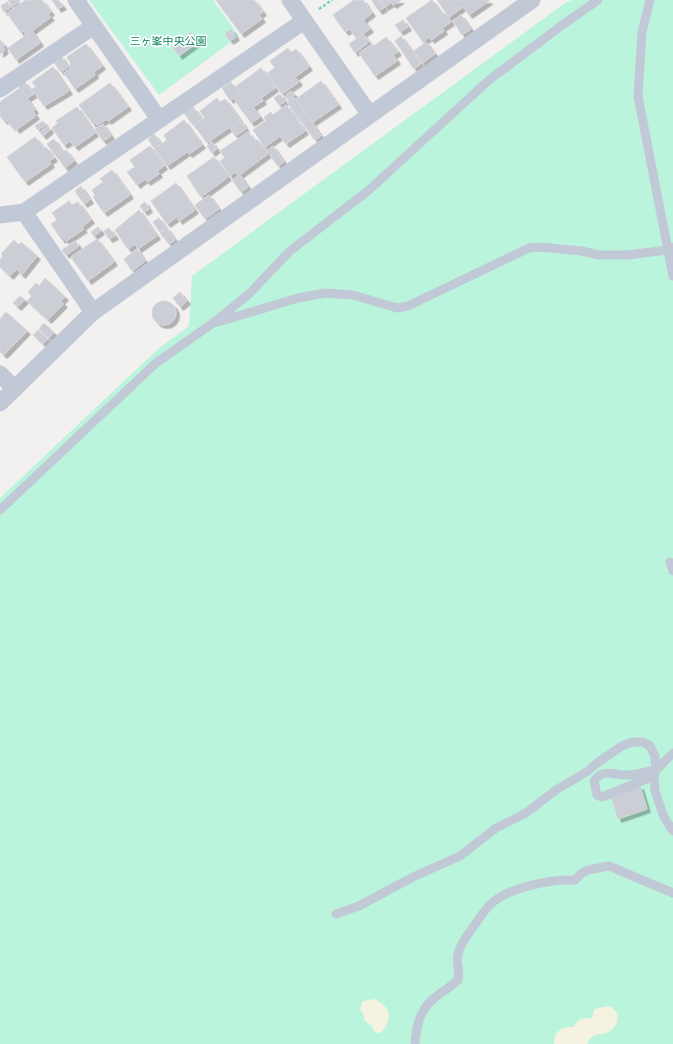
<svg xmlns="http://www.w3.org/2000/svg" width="673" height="1044" viewBox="0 0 673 1044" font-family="'Open Sans','Noto Sans JP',sans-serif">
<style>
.green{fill:#bbf4dc}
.sand{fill:#f5f3e0}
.building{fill:#ccced6;stroke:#d3d4dc;filter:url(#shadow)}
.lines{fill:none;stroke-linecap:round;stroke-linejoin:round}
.path{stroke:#6fd6b8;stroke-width:2.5;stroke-dasharray:3 2;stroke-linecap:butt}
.lane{stroke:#c2c9d6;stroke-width:9}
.street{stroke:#c2c9d6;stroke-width:17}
.labels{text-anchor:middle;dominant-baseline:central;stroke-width:3;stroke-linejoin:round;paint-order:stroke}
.park-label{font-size:11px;fill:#0e8461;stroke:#fff}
</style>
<defs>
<filter id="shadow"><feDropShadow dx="3.5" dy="3.5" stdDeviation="0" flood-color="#0004"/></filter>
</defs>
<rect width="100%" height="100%" fill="#f3f0f0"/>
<path class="green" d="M89 0H213L239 36 159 95Z
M572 0H673V1044H0V498L158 349 189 326 192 276 565 3Z"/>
<path class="sand" d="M375 999C391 1009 393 1016 382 1032L377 1033 374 1031 372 1026 365 1021 363 1014 360 1009 363 1001Z
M609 1006C621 1012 620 1025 609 1032 604 1034 597 1034 593 1036 590 1038 588 1041 587 1044H554C553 1032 562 1026 573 1027L580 1019 592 1018 594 1010 598 1008Z"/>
<path class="building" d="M8 0H19L20 1 12 6Z
M26 0H42L51 12 48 14 51 17 26 35 24 31 21 33 7 13Z
M52 0H58L63 6 58 9Z
M216 0H254L263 12 259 15 262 19 241 34Z
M354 0H363L372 13 363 20 370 29 356 38 350 29 345 32 333 15Z
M373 0H379L384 8 379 11 372 1Z
M380 0H401L393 5 391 3 385 7Z
M432 0 443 15 445 13 451 22 442 28 444 31 431 40 429 37 423 42 406 18Z
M437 0H488L489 1 469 15 463 7 449 17Z
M7 2 11 7 4 12 1 6Z
M461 15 471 29 462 35 453 21Z
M403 20 408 27 400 32 395 25Z
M231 29 236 37 230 41 225 34Z
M32 31 40 43 16 60 8 48Z
M191 32 198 42 179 56 172 46Z
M363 34 369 42 355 53 349 44Z
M401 36 421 64 414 69 395 41Z
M386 37 398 52 393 55 397 61 375 76 359 53 372 44 374 46Z
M0 40 5 46 3 47 5 50 0 54Z
M426 42 435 54 422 63 414 51Z
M86 44 102 66 94 72 95 75 75 89 64 73 71 68 69 66 71 64 67 57Z
M288 48 291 53 296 49 309 67 295 77 299 82 282 94 267 73 275 68 270 61Z
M61 56 68 67 61 72 53 61Z
M53 67 69 91 44 106 32 89 36 87 32 82Z
M261 68 275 88 261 98 263 101 253 107 260 117 251 123 233 98 240 94 235 87Z
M24 81 34 94 27 98 18 85Z
M321 81 338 105 313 122 296 99Z
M231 82 239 93 230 100 222 88Z
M110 83 128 107 108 121 107 119 97 125 95 123 93 124 79 105Z
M20 88 35 110 33 111 36 116 16 130 14 126 12 127 6 120 4 121 0 116V102Z
M291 91 295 95 288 100 285 96Z
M280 94 285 102 279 105 274 98Z
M294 97 304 111 297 117 287 102Z
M217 98 220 102 225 99 240 120 207 143 194 125 205 118 200 111Z
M286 105 305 131 286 144 280 136 265 147 253 130 266 121 264 117 271 112 273 115Z
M77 107 95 133 75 147 70 141 64 145 52 128 58 123 56 121Z
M193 107 202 119 193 125 184 113Z
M305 112 321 136 315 140 298 117Z
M184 120 202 145 189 154 187 152 167 166 155 149 167 140 164 135Z
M43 121 46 125 38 130 35 126Z
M241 121 246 129 235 136 230 128Z
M103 124 111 136 103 141 95 129Z
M48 126 50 130 43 136 40 132Z
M248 132 255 141 258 140 268 154 238 176 235 172 230 176 220 161 225 158 220 151Z
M154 134 161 144 154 148 148 139Z
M35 137 44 148 46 147 54 158 49 161 51 164 25 182 7 157Z
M54 139 62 151 55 155 47 144Z
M212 142 217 149 212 153 207 146Z
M150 146 164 166 157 171 159 174 147 182 145 179 137 185 127 172 135 167 130 160Z
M273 146 284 162 278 166 267 151Z
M66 150 74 161 65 168 57 156Z
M214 157 228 177 201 197 187 176Z
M112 170 130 195 104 213 93 197 95 195 92 190 103 182 100 179Z
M240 175 248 187 241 192 232 180Z
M176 183 195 210 179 221 177 217 167 224 151 201Z
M81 186 90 200 84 204 75 191Z
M209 195 219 209 205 219 195 205Z
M69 201 72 205 78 202 91 220 82 227 84 229 66 241 64 238 62 240 51 224 57 220 52 213Z
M145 202 149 209 144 212 140 206Z
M139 210 157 236 138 249 135 244 128 249 115 230Z
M159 218 166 228 160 232 153 222Z
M98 227 101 231 94 236 91 232Z
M109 228 115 236 109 239 104 231Z
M167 228 175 240 169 244 160 233Z
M97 239 114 262 88 281 71 257Z
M14 240 19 245 21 242 37 256 22 275 16 269 10 276 0 267V260L3 256 1 254Z
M75 241 79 246 66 255 62 250Z
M137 249 145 261 132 271 124 259Z
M45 278 65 297 61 301 64 304 48 320 27 301 32 296 28 292 36 283 39 286Z
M180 292 187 301 180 307 173 298Z
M20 296 25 300 18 307 13 303Z
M152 313a12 12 0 1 1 24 0a12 12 0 1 1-24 0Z
M6 312 27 331 4 355 0 352V319Z
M44 323 54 333 49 338 39 329Z
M38 330 48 339 43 344 33 335Z
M640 786 647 809 618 819 611 796Z"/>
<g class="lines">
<path class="path" d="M319 9 332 0"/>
<path class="lane" d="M650 0 642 32 638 96 673 276
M218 322 298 298 325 293 353 295 397 308 408 306 529 248 540 247 582 251 599 255H627L667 250 673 247
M0 510 156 363 213 323 249 294 290 251 369 190 489 80 565 23 598 0
M670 562 673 571
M673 753 656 770 654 776 655 791 664 817 673 831
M336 914 359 906 413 877 460 856 496 828 526 813 556 790 588 771 597 763 622 746 633 742H643L650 746 655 756 656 770C647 771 637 775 628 775 614 776 604 767 594 781L597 795 602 797 654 776
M415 1044C416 1028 419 1013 431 1001 439 993 450 988 458 980 461 971 455 962 458 954 460 945 466 937 471 930 478 921 483 911 492 903 510 887 552 879 575 880L582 873 588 870 609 866 673 893"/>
<path class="street" d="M76 0 94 26
M0 89 94 26 159 119
M370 115 532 0
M24 212 93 312
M0 215 24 212 304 21
M0 374 15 389
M0 403 93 312 370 115 290 0"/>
</g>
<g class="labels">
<g class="park-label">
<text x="168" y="40">三ヶ峯中央公園</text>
</g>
</g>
</svg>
